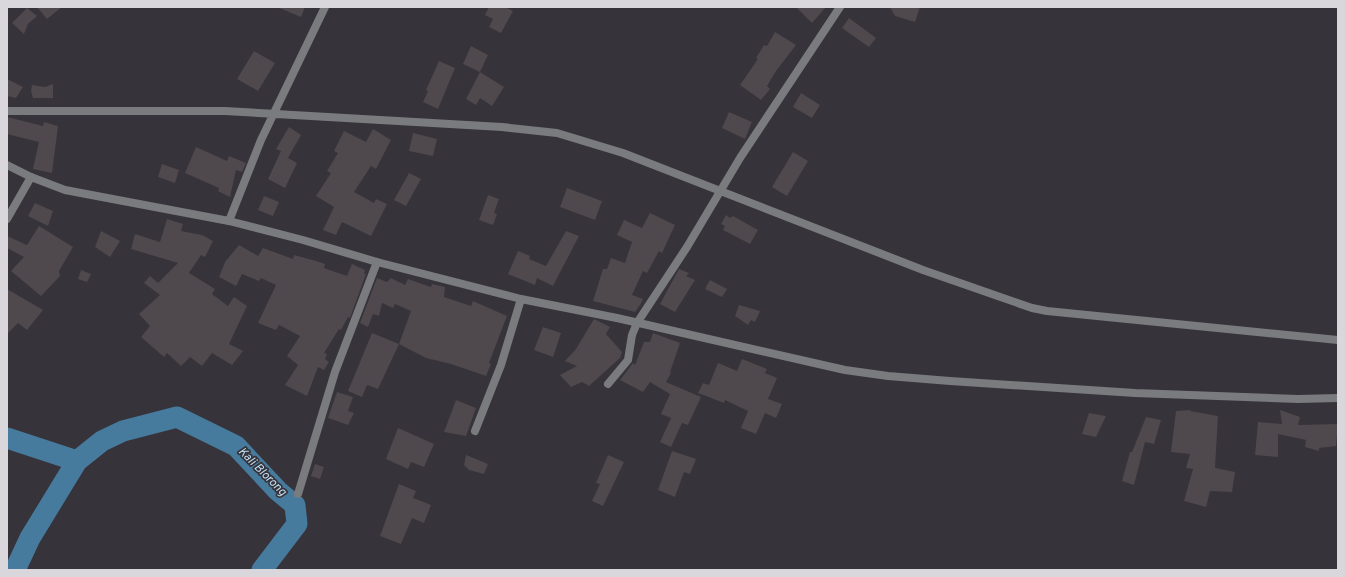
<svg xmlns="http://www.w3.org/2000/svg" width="1345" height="577" viewBox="0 0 1345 577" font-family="Overpass,sans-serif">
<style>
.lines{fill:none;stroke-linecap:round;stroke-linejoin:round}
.river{stroke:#477b9e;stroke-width:21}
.building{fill:#4f484c}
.minor{stroke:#7a7b7e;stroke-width:8}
.tertiary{stroke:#7a7b7e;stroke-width:8}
.labels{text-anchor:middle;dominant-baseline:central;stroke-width:3.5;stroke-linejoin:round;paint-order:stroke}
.water-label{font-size:12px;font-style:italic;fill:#c0def4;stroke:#36333a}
</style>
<rect width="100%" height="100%" fill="#36333a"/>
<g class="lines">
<path class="river" d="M7 438 77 461
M15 570 30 538 77 461 102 441 123 431 177 417 236 446 278 491 295 505 297 524 262 570"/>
</g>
<path class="building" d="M37 7H62L47 19Z
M277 7H305L301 17Z
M489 7H505L513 11 501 33 489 27 493 19 485 15Z
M796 7H826L812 23Z
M890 7H920L915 22 895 16Z
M27 8 37 16 28 24 24 34 12 23Z
M849 18 876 38 869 47 842 28Z
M775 32 796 45 776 71 767 86 770 89 761 100 740 85 758 59 756 58 764 45 767 46Z
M471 46 488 55 480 72 463 64Z
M254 51 275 63 258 91 237 79Z
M439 61 455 68 438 109 423 102 428 91 426 90Z
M480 72 504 87 492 106 480 98 476 105 466 99Z
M7 79 23 87 16 98 7 96Z
M53 84V98H33L31 91 32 85 45 87Z
M801 93 820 105 812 118 793 107Z
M729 112 752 122 745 139 722 128Z
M7 117 43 126 44 122 58 126 52 173 33 169 39 142 7 134Z
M289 127 301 135 288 158 297 163 285 188 268 179 281 151 276 149Z
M373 129 391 140 376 169 371 166 354 192 374 203 376 199 387 204 371 236 342 222 336 235 323 230 334 207 316 196 331 173 327 171 338 153 334 151 344 131 366 142Z
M413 133 437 139 433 156 409 151Z
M196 147 227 161 229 156 246 163 242 172 236 170 230 197 218 191 219 188 185 173Z
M793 152 808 161 787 196 772 187Z
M162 164 179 170 175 183 158 177Z
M409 173 421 179 406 206 394 200Z
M567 188 602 201 595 220 560 207Z
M488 195 499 199 494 213 497 214 493 225 479 220Z
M264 196 279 202 273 216 258 210Z
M35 203 53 211 48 226 28 216Z
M650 213 675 225 662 253 659 251 647 273 643 271 632 295 643 299 640 305 635 312 593 301 603 269H607L611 258 625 263 632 242 617 235 624 220 642 228Z
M726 215 730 218 733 216 758 230 750 244 723 230 725 226 721 224Z
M167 219 183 224 181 231 202 235 213 241 205 257 201 255 189 273 215 289 212 294 228 306 234 297 247 306 229 344 243 351 232 365 212 353 202 366 190 357 181 366 167 353 164 357 141 337 150 326 139 314 160 295 144 283 150 276 158 283 178 263 131 249 135 234 160 242Z
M39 226 73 247 59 271 60 276 41 296 11 271 24 257 7 248V236L27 245Z
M101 231 120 241 110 257 95 247Z
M566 231 579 236 553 286 537 278 535 285 508 274 518 251 530 256 529 259 546 266Z
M239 245 258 256 263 248 293 259 294 255 316 261 325 264 324 268 347 276 352 264 365 270 364 274H366L350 318 348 317 341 330 339 329 324 353 327 354 325 359 329 362 324 370 318 367 307 396 285 385 298 365 287 356 300 336 279 325 276 330 258 323 276 285 261 278 259 281 242 274 236 286 219 277 225 262Z
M679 269 689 273 686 276 695 280 675 312 660 304Z
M81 270 91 274 87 282 78 279Z
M377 278 387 282 391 278 405 285 408 279 431 287 432 284 445 287 444 297 471 306 473 301 507 316 489 363 491 364 486 376 451 364 426 358 399 344 411 311 395 304 393 308 382 303 379 316 373 314 368 327 360 323Z
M710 280 727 289 722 297 705 289Z
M7 289 43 310 27 330 18 323 7 334Z
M739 305 760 311 755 322 751 320 748 325 735 316Z
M594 319 610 327 606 334 622 352 620 358 589 386 582 382 571 387 560 375 577 366 565 361 576 349Z
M543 327 561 333 553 357 534 350Z
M372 333 399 344 378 389 367 385 362 397 348 391Z
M653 333 680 343 670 372 671 373 666 382 701 397 688 425 682 423 671 447 660 442 671 418 661 414 670 394 650 382 643 392 620 380 633 363 635 365 644 342H650Z
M742 359 767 369 765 373 777 378 768 399 782 404 776 418 765 413 756 434 741 428 748 411 725 400 724 403 698 393 703 383 709 385 718 363 737 371Z
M337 392 353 397 348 411 354 413 348 425 328 418Z
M456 400 476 408 466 436 444 432Z
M1191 410 1190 411 1218 416 1215 468 1235 472 1232 492 1210 491 1206 507 1184 501 1193 469 1186 468 1190 454 1171 452 1176 411Z
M1280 410 1300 417 1298 425 1338 424 1336 446 1319 448V451L1305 447 1306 440 1278 434V457L1255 455 1258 422 1282 424Z
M1089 413 1106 416 1096 437 1082 434Z
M1146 417 1161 420 1154 444 1145 442 1134 485 1122 481 1130 452H1132Z
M398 428 434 444 424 467 411 462 408 469 386 459Z
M672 451 696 459 690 474 684 472 675 497 658 490Z
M466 455 488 464 484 474 469 470 464 465Z
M608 455 624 462 603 506 592 501 600 484 596 483Z
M315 464 324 467 320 479 311 476Z
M399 484 416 491 413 498 431 505 424 523 412 518 401 544 380 536Z"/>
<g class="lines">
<path class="minor" d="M7 111H225L502 127 557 133 623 153 923 270 1032 308 1047 311 1338 340
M7 219 31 177
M229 221 261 140 325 7
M608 384 628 360 632 335 637 323 687 247 740 158 840 7
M475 431 501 365 521 299
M298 494 335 372 377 262"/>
<path class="tertiary" d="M7 165 31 177 65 190 229 221 303 240 377 262 521 299 617 318 845 370 888 376 950 381 1135 393 1298 399 1338 398"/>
</g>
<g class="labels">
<g class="water-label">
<text transform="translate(262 472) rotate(45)">Kali Blorong</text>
</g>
</g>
<rect width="1345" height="577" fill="none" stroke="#d9d7dc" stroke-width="16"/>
</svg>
